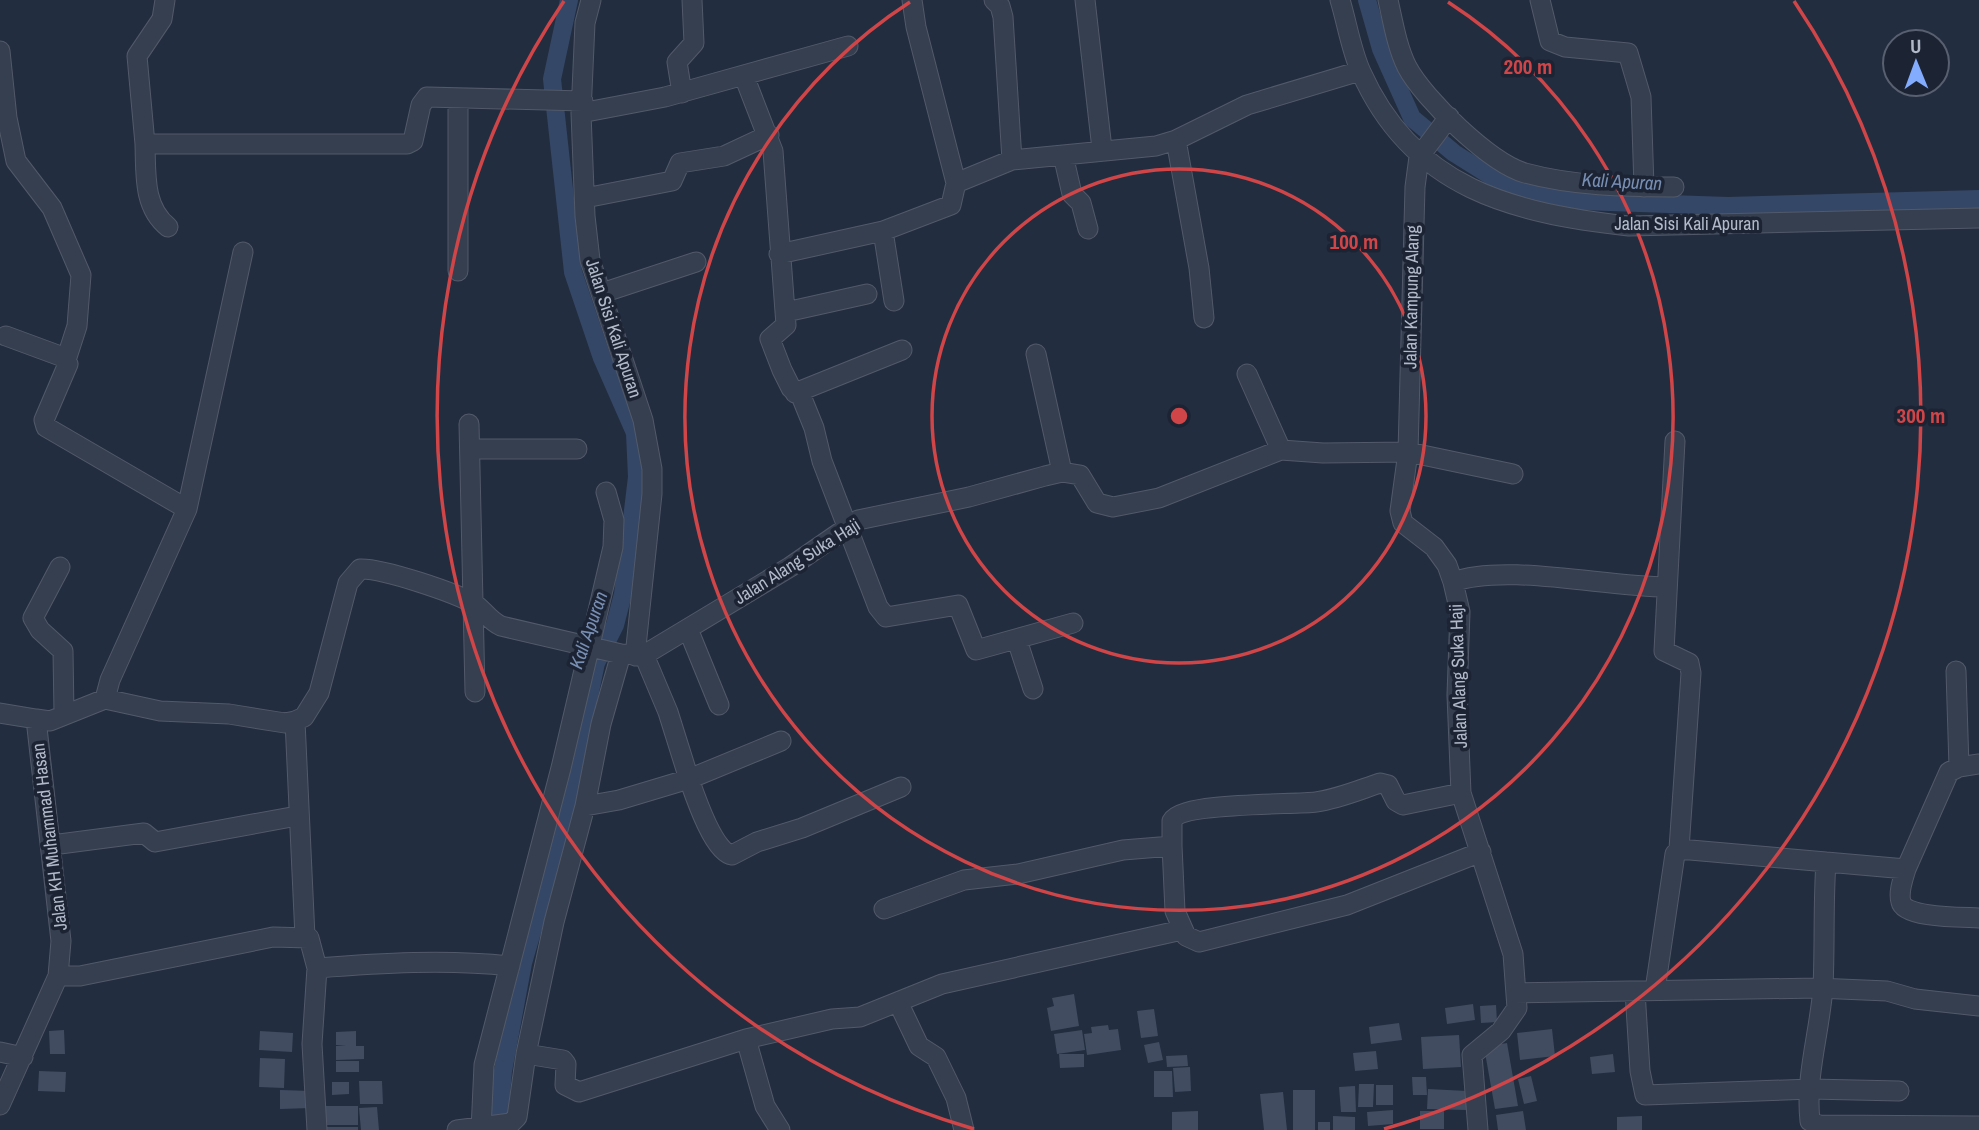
<svg xmlns="http://www.w3.org/2000/svg" width="1979" height="1130" viewBox="0 0 1979 1130" font-family="'Archivo Narrow',sans-serif">
<style>
.lines{fill:none;stroke-linecap:round;stroke-linejoin:round}
.canal{stroke:#354767;stroke-width:18}
.building{fill:#414c61}
.street-casing{stroke:#525a6a;stroke-width:21}
.street{stroke:#363f4f;stroke-width:19}
.ring{fill:none;stroke:#cf4548;stroke-width:3.5}
.labels{text-anchor:middle;dominant-baseline:central;stroke-width:7;stroke-linejoin:round;paint-order:stroke}
.street-label{font-size:18px;fill:#b2baca;stroke:#1c2434}
.water-label{font-size:19px;font-style:italic;fill:#788eb3;stroke:#1c2434}
.centre{fill:#cf4548;stroke:#1c2434;stroke-width:3.5}
.ring-label{font-size:21px;text-anchor:middle;font-weight:bold;fill:#cf4548;stroke:#1c2434;stroke-width:7;stroke-linejoin:round;paint-order:stroke}
</style>
<rect width="100%" height="100%" fill="#222d3f"/>
<g class="lines">
<path class="canal" d="M1367 0 1381 49 1412 118 1454 153 1505 185 1581 201 1728 206 1979 199
M498 1130 503 1071 523 963 560 835 596 663 615 625 623 594 637 477 635 433 602 358 573 272 552 79 569 0"/>
</g>
<path class="building" d="M1074 994 1079 1026 1051 1031 1047 1008 1054 1006 1052 998Z
M1473 1004 1475 1020 1447 1024 1445 1008Z
M1496 1005 1497 1022 1481 1023 1480 1006Z
M1154 1009 1158 1036 1141 1038 1137 1011Z
M1399 1023 1402 1040 1371 1044 1369 1027Z
M1108 1025 1109 1030 1118 1029 1121 1050 1087 1055 1084 1034 1092 1033 1091 1027Z
M1552 1029 1555 1056 1520 1060 1517 1033Z
M64 1030 65 1054H50L49 1031Z
M1082 1030 1085 1050 1057 1054 1054 1034Z
M260 1031 293 1033 292 1052 259 1050Z
M356 1031V1046H364V1059L336 1060V1046L346 1045H336V1032Z
M1459 1035 1461 1067 1423 1069 1421 1037Z
M1159 1042 1163 1060 1148 1063 1144 1045Z
M1507 1043 1518 1106 1495 1109 1484 1047Z
M1376 1051 1378 1069 1355 1071 1353 1053Z
M1059 1054H1084V1067L1060 1068Z
M1613 1054 1615 1072 1592 1074 1590 1057Z
M1187 1055 1188 1066 1167 1067 1166 1056Z
M260 1058 285 1059 284 1088 259 1087Z
M336 1061H359V1072H336Z
M1190 1067 1191 1091 1175 1092 1173 1068Z
M39 1071 66 1072 65 1092 38 1091Z
M1154 1071H1172L1173 1097H1154Z
M1531 1076 1537 1101 1524 1104 1518 1079Z
M1412 1077H1426L1427 1095H1413Z
M359 1081H382L383 1104H360Z
M332 1082H349V1094L332 1095Z
M1359 1084H1374L1373 1107H1358Z
M1376 1085H1393V1105H1376Z
M1355 1086 1356 1112H1341L1339 1087Z
M1428 1089 1467 1091 1466 1110 1427 1109Z
M280 1090 311 1091V1108L280 1109Z
M1293 1090H1315V1130H1293Z
M1283 1092 1287 1130H1264L1260 1094Z
M325 1106H358V1125H325Z
M377 1107 379 1130H361L359 1108Z
M1393 1110V1124L1368 1126 1367 1112Z
M1198 1111V1130H1172V1112Z
M1420 1111H1444V1129H1420Z
M1523 1111 1526 1130H1498L1496 1115Z
M1333 1116 1355 1117V1130H1333Z
M1642 1116V1130H1617V1117Z
M1318 1122H1330V1130H1318Z
M327 1127H358V1130H327Z"/>
<g class="lines">
<g class="street-casing">
<path id="street" d="M591 0 585 23 581 113 585 216 590 260 643 420 652 469V494L635 656
M912 0 916 27 956 183
M994 0 1000 6 1003 17 1012 160
M1085 0 1102 149
M1340 0C1347 23 1351 50 1361 72 1413 189 1513 213 1629 226L1979 218
M1388 0C1393 22 1397 47 1407 67 1424 99 1490 163 1525 173 1573 186 1625 187 1674 187
M1540 0 1550 41 1565 47 1628 53 1641 97 1644 187
M0 51 7 118 16 161 52 208 81 275 77 326 66 360
M744 76 773 151 786 325 770 339 782 370 791 388 801 396 814 428 822 461 878 607 886 617 958 605 976 650 1073 623
M682 93 677 62 694 43 692 0
M458 98V271
M581 113 665 97 848 46
M1449 117 1419 157 1415 187 1408 452 1513 474
M1176 140 1199 268 1204 318
M145 144 137 56 162 19 165 0
M1063 155 1072 194 1081 203 1088 229
M585 198 672 181 680 163 724 156 769 135
M168 227C143 207 146 174 145 144H407L413 141 421 105 427 97 583 101
M883 231 894 301
M779 254 883 231 951 205 956 183 1012 160 1156 146 1176 140 1247 105 1360 71
M602 293 696 262
M786 312 867 294
M6 336 63 357 68 364 44 420 46 427 187 509
M1036 354 1062 472
M1247 374 1281 450
M795 393 902 350
M469 424 475 692
M1675 441 1664 651 1689 663 1691 673 1679 849 1906 869 1949 772 1959 767 1979 764
M472 449H577
M60 567 33 618 40 630 63 651 64 714
M1453 582C1505 563 1606 587 1666 587
M688 629 719 705
M1017 640 1033 689
M644 655 668 712 689 779 781 741
M1956 671 1959 767
M105 699 110 680 187 509 243 252
M0 713 36 719 61 941 58 976 0 1105
M36 719 50 721 105 699 160 711 229 714 285 723 295 721 304 717 319 693 348 583 360 569C382 568 457 593 476 605 485 612 490 621 501 626L621 654 644 655 790 567 858 520 969 497 1045 476 1062 472 1080 475 1097 503 1113 507 1159 498 1281 450 1323 453 1408 452 1400 511 1403 523 1434 547 1447 565 1453 582 1460 612 1457 695 1461 793 1513 954 1517 1008 1501 1031 1472 1055 1478 1130
M295 721 305 937
M585 806 619 800 689 779C695 796 714 853 732 855L757 842 802 828 901 787
M52 845 144 833 155 842 297 816
M1172 846 1175 911 1186 936 1199 942 1347 905 1481 852
M1826 862C1823 904 1825 945 1823 987 1820 1031 1805 1076 1810 1121L1819 1125 1979 1126
M1906 869C1903 879 1898 892 1901 902 1904 918 1964 917 1979 918
M884 909 964 880 1018 874 1123 850 1172 846V821C1181 802 1293 805 1316 802 1338 799 1359 790 1380 783L1388 785 1396 801 1403 805 1461 793
M317 968C381 963 446 959 510 966
M58 976H80L273 937 309 938 317 968 312 1044 317 1130
M1655 990 1675 854 1679 849
M1635 991 1640 1071 1645 1095 1811 1089 1899 1091
M1516 993 1817 988 1887 991 1915 999 1979 1006
M898 1002 919 1046 936 1057 956 1098 964 1130
M746 1039 765 1106 780 1130
M0 1052 23 1057
M526 1054 563 1060 566 1064 565 1085 579 1092 746 1039 832 1019 860 1017 942 984 1182 930
M457 1130 511 1123 517 1117 526 1054 554 922 585 806 601 724 621 654
M481 1130 484 1065 561 768 613 547 614 520 606 492"/>
</g>
<use href="#street" class="street"/>
</g>
<g class="ring">
<circle cx="1179" cy="416" r="247"/>
<path d="M1448 2A494 494 0 1 1 910 2"/>
<path d="M974 1129A742 742 0 0 1 564 1M1794 1A742 742 0 0 1 1384 1129"/>
</g>
<g class="labels">
<g class="street-label">
<text x="1687" y="223">Jalan Sisi Kali Apuran</text>
<text transform="translate(1411 297) rotate(-89)">Jalan Kampung Alang</text>
<text transform="translate(614 328) rotate(72)">Jalan Sisi Kali Apuran</text>
<text transform="translate(797 561) rotate(-32)">Jalan Alang Suka Haji</text>
<text transform="translate(1458 676) rotate(-92)">Jalan Alang Suka Haji</text>
<text transform="translate(49 837) rotate(-97)">Jalan KH Muhammad Hasan</text>
</g>
<g class="water-label">
<text transform="translate(1622 181) rotate(3)">Kali Apuran</text>
<text transform="translate(588 630) rotate(-71)">Kali Apuran</text>
</g>
</g>
<circle cx="1179" cy="416" r="10" class="centre"/>
<g class="ring-label">
<text x="1528" y="74">200 m</text>
<text x="1354" y="249">100 m</text>
<text x="1921" y="423">300 m</text>
</g>
<g transform="translate(1916 63) rotate(359)"><circle r="33" fill="#1c2434" stroke="#586070" stroke-width="2"/>
<path d="M0-5L12 26L0 18L-12 26Z" fill="#83abfe"/>
<text y="-10" font-size="19" font-weight="bold" text-anchor="middle" fill="#b2baca">U</text>
</g>
</svg>
